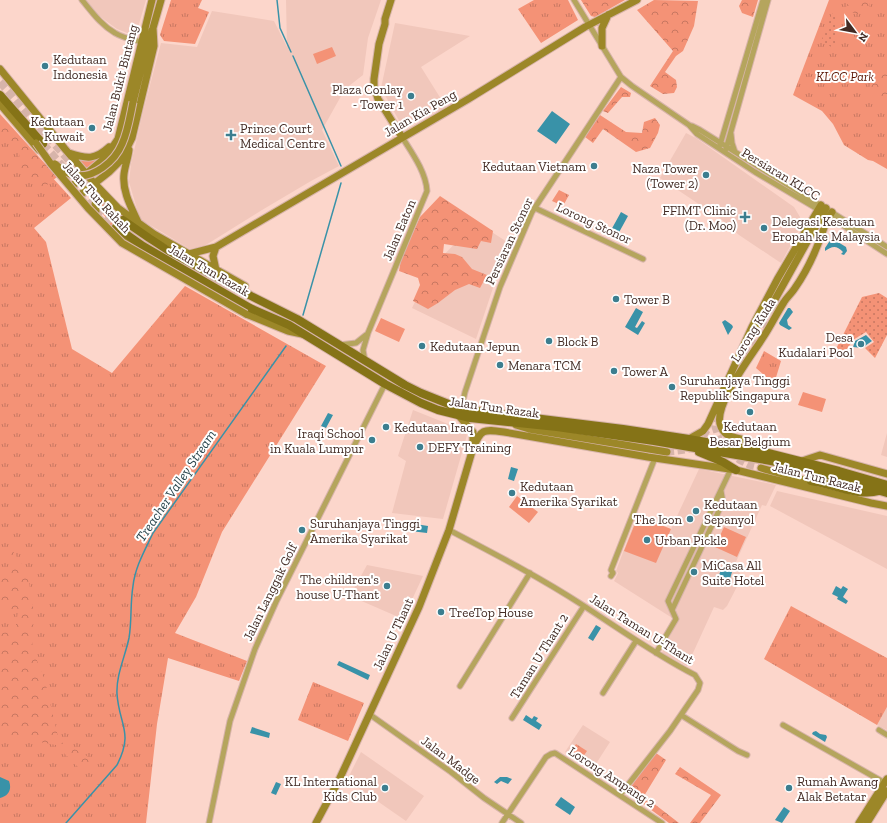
<svg xmlns="http://www.w3.org/2000/svg" width="887" height="823" viewBox="0 0 887 823" font-family="'Zilla Slab',serif">
<style>
.built{fill:#f1c7bb}
.grass{fill:url(#grass-tufts)}
.forest{fill:url(#forest-crowns)}
.garden{fill:url(#garden-dots)}
.pitch{fill:#f49276}
.water{fill:#3992a8}
.lines{fill:none;stroke-linecap:round;stroke-linejoin:round}
.stream{stroke:#3992a8;stroke-width:1.5}
.secondary-tunnel{stroke:#d7b4aa;stroke-width:7;stroke-dasharray:7 3.5;stroke-linecap:butt}
.primary-tunnel{stroke:#d7b4aa;stroke-width:8;stroke-dasharray:8 4;stroke-linecap:butt}
.street-casing{stroke:#d7b4aa;stroke-width:7}
.secondary-casing{stroke:#d7b4aa;stroke-width:9}
.primary-casing{stroke:#d7b4aa;stroke-width:10}
.street{stroke:#b5a55d;stroke-width:5}
.secondary{stroke:#9c8728;stroke-width:7}
.primary{stroke:#857317;stroke-width:8}
.secondary-bridge-casing{stroke:#d7b4aa;stroke-width:9;stroke-linecap:butt}
.secondary-bridge{stroke:#9c8728;stroke-width:7}
.poi-dot{fill:#3c7e8f;stroke:#fff;stroke-width:1.5}
.labels{text-anchor:middle;dominant-baseline:central;stroke-width:4;stroke-linejoin:round;paint-order:stroke}
.poi-label{font-size:13px;fill:#422b24;stroke:#fff;text-anchor:start}
.park-label{font-size:13px;font-style:italic;fill:#591200;stroke:#fff}
.street-label{font-size:13px;fill:#422b24;stroke:#fff}
.water-label{font-size:14px;font-style:italic;fill:#2a454d;stroke:#fff}
</style>
<defs>
<pattern id="grass-tufts" width="24" height="20" patternUnits="userSpaceOnUse"><rect width="24" height="20" fill="#f49276"/><path d="M3 7l-1-3M5 7V3M7 7l1-3M15 17l-1-3M17 17v-4M19 17l1-3" fill="none" stroke="#c77761"/></pattern>
<pattern id="forest-crowns" width="20" height="18" patternUnits="userSpaceOnUse"><rect width="20" height="18" fill="#f49276"/><path d="M2 6a3 3 0 1 1 6 0M12 15a3 3 0 1 1 6 0" fill="none" stroke="#c77761"/></pattern>
<pattern id="garden-dots" width="8" height="8" patternUnits="userSpaceOnUse"><rect width="8" height="8" fill="#f49276"/><path d="M2 2h.1M6 6h.1" fill="none" stroke="#c77761" stroke-width="1.8" stroke-linecap="round"/></pattern>
</defs>
<rect width="100%" height="100%" fill="#fcd6cb"/>
<path class="built" d="M86 0H146L136 34H130L117 29 102 18Z
M286 0H381L368 38 363 75 345 89 322 130 339 166 311 181 262 210 201 248 190 249 140 219 129 182 131 164 143 112 161 43 197 47 212 11 274 21 287 47Z
M395 23 470 36 421 67 446 107 406 127 402 126 381 88Z
M686 133 696 138 794 207 800 217V228L781 263 739 235 721 219 660 178Z
M476 222 512 245 494 285 476 339 412 308 432 267Z
M413 410 463 430 467 435 443 519 392 513 406 461 398 456Z
M887 433V457L881 455Z
M699 469 776 485 766 506 762 505 735 564 742 577 727 606 723 610 714 607 687 666 662 653 677 621 614 581 618 573 616 571 637 515 671 529Z
M777 491 887 516V569L770 506Z
M367 565 423 576 403 619 350 596Z
M887 707V730L877 725Z
M583 725 610 742 592 770 565 752Z
M361 752 424 796 406 821 347 780Z"/>
<path class="grass" d="M171 0H202L198 8 209 12 195 44 164 41 160 35Z
M534 0H568L578 20 541 43 518 9Z
M829 0H887V169L873 161 868 160 844 145 833 124 822 111 793 95Z
M0 120 71 198 34 228 46 242 72 349 112 373 185 286 326 366 222 532 196 597 175 633 247 661 239 681 168 658 157 724 146 823H0Z
M100 158 86 170 79 161C85 159 93 161 100 158Z
M559 190 569 195 563 206 552 201Z
M101 202 124 217 112 230 110 227 109 221 98 208 99 204Z
M764 351 781 361 774 384 756 368Z
M791 606 887 658V707L877 725 764 659Z
M313 682 364 703 348 741 298 720Z
M576 744 587 751 580 761 570 754Z"/>
<path class="forest" d="M581 0H625L595 17 591 16Z
M654 0 698 1 694 26 683 51 676 56 665 72 676 80 677 87 674 93 663 94 650 86 673 51 637 10Z
M742 0H758L753 17 742 13 739 6Z
M851 0H870L869 11 858 14 848 11 846 7Z
M878 72 887 74V105L883 99 877 98 868 93 873 75V74Z
M621 87 631 93 630 97H622L608 113 603 111Z
M0 114 57 177 43 188 30 181 20 166 19 152 7 135 0 133Z
M600 115 626 132 642 133 644 122 655 118 660 125 658 133 650 148 636 152 603 129 593 143 585 137Z
M440 196 493 231 491 243 481 241 477 249 444 244 443 253 455 254 462 257 472 269 487 275 480 288 469 284 455 290 438 303 428 309 413 301 420 285 418 278 399 271 401 260 420 217Z
M12 550 27 572 34 612 32 648 45 681 59 741 86 755 92 765 84 773 56 745 1 735 0 633 15 631 18 612H0V579L7 572Z
M656 753 666 760 644 796 679 823H669L627 792Z
M680 767 721 795 700 823H690L711 795 675 774Z"/>
<path class="garden" d="M833 12H837V50L824 43 822 39Z
M879 293 887 298V335L875 358 865 348 874 342 866 332 853 340 843 355 835 351 862 297Z"/>
<path class="pitch" d="M332 47 336 56 317 64 313 54Z
M381 318 405 329 399 342 375 331Z
M803 392 826 399 822 412 798 405Z
M517 496 538 512 529 523 509 507Z
M638 516 671 529 656 563 624 551Z
M724 527 746 537 737 557 715 547Z"/>
<path class="water" d="M552 111 570 124 556 144 537 131Z
M621 212 628 216 617 236 610 232Z
M831 239H833L846 247 847 251 844 255 841 254 843 252C836 244 831 247 825 251V248Z
M636 308 643 312 635 327 637 328 642 321 645 323 638 335 625 327Z
M788 308H790L793 312 787 320 788 325 792 328 789 330 780 325 779 323Z
M725 320 732 325 733 327 728 335 722 322Z
M866 335 872 341 862 348 853 347 855 341Z
M328 413 333 415 326 428 321 426Z
M511 467 518 469 514 481 508 479Z
M403 522 428 526 427 533 402 530Z
M722 568 732 572 729 582 718 577Z
M836 586 841 589 843 586 848 589 843 597 848 601 846 604 837 599 838 597 832 594Z
M596 625 601 628 593 641 588 638Z
M339 661 370 675 368 680 337 665Z
M526 715 532 719 534 716 538 718 536 721 542 725 539 730 523 720Z
M252 727 270 733 269 738 250 733Z
M816 731 820 734 826 735 827 737 825 742 812 734 813 732Z
M0 777 9 781C12 789 9 796 0 798Z
M500 777H507L512 779 508 784 501 781 497 784 494 782Z
M276 782 281 784 276 795 271 793Z
M561 797 575 807 570 815 555 805Z
M784 807 790 811 782 823 775 820Z"/>
<g class="lines">
<path class="stream" d="M277 0 280 28 291 52
M293 56 341 166
M303 315 341 183
M66 823 117 765C134 732 119 725 117 694 116 675 125 657 129 638 132 621 130 604 133 586 135 567 145 550 153 533L286 346"/>
<path class="secondary-tunnel" d="M731 382 766 319
M718 405 715 427 720 442 739 460 749 465 761 468
M667 452C692 450 696 450 709 427"/>
<path class="primary-tunnel" d="M0 82 87 181 123 220
M43 144 116 227"/>
<g class="street-casing">
<path id="street" d="M82 0C92 12 101 25 115 33 123 38 133 40 142 42
M574 0 621 77 632 86 689 125 697 134 755 172 821 211
M692 126 700 130 887 247
M731 134 732 143 735 152
M720 145 763 0
M726 149 768 0
M535 208 643 259
M827 215 887 254
M339 345 356 343 366 335
M365 361 363 350 368 333 427 191C426 172 412 153 402 137
M461 409 465 392 500 287 532 212 621 77
M449 530C495 554 541 578 584 606 621 630 656 655 695 675L700 683 698 690 670 731 620 795
M611 576 613 573 611 570 655 458
M672 610 723 502 721 491
M656 653 676 619 668 601 731 469
M460 686 530 573
M603 693 636 641
M369 714 451 772 484 798 521 823
M681 715 738 751 747 755
M512 718 584 606
M783 725 885 783
M879 730 887 735
M209 823 230 721 255 649 276 602 385 384
M502 823 546 757 551 754 555 753 662 823"/>
</g>
<g class="secondary-casing">
<path id="secondary" d="M391 0 385 19V24L379 44 374 79V86L378 99 402 137
M602 46V28L608 15
M0 69 65 149 94 183 118 208 154 234 245 286
M133 102 149 39 152 30
M0 104 39 150
M129 150C128 158 125 166 124 174 122 191 131 207 138 222
M69 153C87 159 95 160 109 147
M72 186 105 158 118 139 152 0
M80 195 109 172 121 160 132 138 154 46 153 28 161 0
M96 211 95 204 99 199 105 198 110 201
M824 225 832 212
M114 230 120 236 142 249
M216 247 213 256 216 270
M189 254 216 247 470 98 585 27 637 0
M171 267 191 279
M246 314 288 331 302 334
M759 324 773 303 826 208
M459 416 473 432V444
M516 425 529 429 667 452
M689 439 703 431 708 424 752 327 778 278 821 205
M764 452C760 449 755 444 749 441 739 437 727 440 721 427 711 407 753 354 764 336 771 325 777 313 784 302 787 297 792 293 795 288 809 268 819 244 826 222
M802 461 820 455 887 474
M761 468 815 483
M316 823 339 780 419 607 449 530 473 448C481 429 483 429 504 432L648 457 736 470 871 503 887 506
M859 823 887 779
M867 823 887 791"/>
</g>
<g class="primary-casing">
<path id="primary" d="M0 95 43 144
M123 220 149 238 169 251 251 296 297 319 405 385 421 393 461 409 623 429 689 439 764 452 839 471 887 485
M116 227 143 246 250 308 289 325 385 384 421 403 438 410 470 418 557 427 654 441 771 461 800 467 887 493
M699 452 723 462 736 470
M811 481C832 484 858 497 879 491"/>
</g>
<use href="#street" class="street"/>
<use href="#secondary" class="secondary"/>
<use href="#primary" class="primary"/>
<g class="secondary-bridge-casing">
<path id="secondary-bridge" d="M36 143 51 164 88 208 122 243 246 314
M55 164C61 169 66 174 73 175 93 180 115 161 122 144 128 131 130 116 133 102"/>
</g>
<use href="#secondary-bridge" class="secondary-bridge"/>
</g>
<g class="poi-dot">
<circle cx="45" cy="66" r="4"/>
<circle cx="411" cy="96" r="4"/>
<circle cx="92" cy="128" r="4"/>
<path d="M229 129h4v4h4v4h-4v4h-4v-4h-4v-4h4z"/>
<circle cx="594" cy="166" r="4"/>
<circle cx="706" cy="175" r="4"/>
<path d="M743 211h4v4h4v4h-4v4h-4v-4h-4v-4h4z"/>
<circle cx="764" cy="228" r="4"/>
<circle cx="616" cy="299" r="4"/>
<circle cx="549" cy="341" r="4"/>
<circle cx="861" cy="344" r="4"/>
<circle cx="422" cy="346" r="4"/>
<circle cx="500" cy="365" r="4"/>
<circle cx="614" cy="371" r="4"/>
<circle cx="672" cy="387" r="4"/>
<circle cx="750" cy="412" r="4"/>
<circle cx="386" cy="427" r="4"/>
<circle cx="372" cy="440" r="4"/>
<circle cx="420" cy="447" r="4"/>
<circle cx="512" cy="493" r="4"/>
<circle cx="696" cy="511" r="4"/>
<circle cx="690" cy="519" r="4"/>
<circle cx="302" cy="530" r="4"/>
<circle cx="647" cy="540" r="4"/>
<circle cx="694" cy="572" r="4"/>
<circle cx="387" cy="586" r="4"/>
<circle cx="441" cy="612" r="4"/>
<circle cx="385" cy="788" r="4"/>
<circle cx="789" cy="788" r="4"/>
</g>
<g class="labels">
<g class="poi-label">
<text x="53" y="59">Kedutaan<tspan x="53" dy="15">Indonesia</tspan></text>
<text x="403" y="89" text-anchor="end">Plaza Conlay<tspan x="403" dy="15">- Tower 1</tspan></text>
<text x="84" y="121" text-anchor="end">Kedutaan<tspan x="84" dy="15">Kuwait</tspan></text>
<text x="240" y="128">Prince Court<tspan x="240" dy="15">Medical Centre</tspan></text>
<text x="586" y="166" text-anchor="end">Kedutaan Vietnam</text>
<text x="698" y="168" text-anchor="end">Naza Tower<tspan x="698" dy="15">(Tower 2)</tspan></text>
<text x="736" y="210" text-anchor="end">FFIMT Clinic<tspan x="736" dy="15">(Dr. Moo)</tspan></text>
<text x="772" y="221">Delegasi Kesatuan<tspan x="772" dy="15">Eropah ke Malaysia</tspan></text>
<text x="624" y="299">Tower B</text>
<text x="853" y="337" text-anchor="end">Desa<tspan x="853" dy="15">Kudalari Pool</tspan></text>
<text x="557" y="341">Block B</text>
<text x="430" y="346">Kedutaan Jepun</text>
<text x="508" y="365">Menara TCM</text>
<text x="622" y="371">Tower A</text>
<text x="680" y="380">Suruhanjaya Tinggi<tspan x="680" dy="15">Republik Singapura</tspan></text>
<text x="750" y="426" text-anchor="middle">Kedutaan<tspan x="750" dy="15">Besar Belgium</tspan></text>
<text x="394" y="427">Kedutaan Iraq</text>
<text x="364" y="433" text-anchor="end">Iraqi School<tspan x="364" dy="15">in Kuala Lumpur</tspan></text>
<text x="428" y="447">DEFY Training</text>
<text x="520" y="486">Kedutaan<tspan x="520" dy="15">Amerika Syarikat</tspan></text>
<text x="704" y="504">Kedutaan<tspan x="704" dy="15">Sepanyol</tspan></text>
<text x="682" y="519" text-anchor="end">The Icon</text>
<text x="310" y="523">Suruhanjaya Tinggi<tspan x="310" dy="15">Amerika Syarikat</tspan></text>
<text x="655" y="540">Urban Pickle</text>
<text x="702" y="565">MiCasa All<tspan x="702" dy="15">Suite Hotel</tspan></text>
<text x="379" y="579" text-anchor="end">The children's<tspan x="379" dy="15">house U-Thant</tspan></text>
<text x="449" y="612">TreeTop House</text>
<text x="377" y="781" text-anchor="end">KL International<tspan x="377" dy="15">Kids Club</tspan></text>
<text x="797" y="781">Rumah Awang<tspan x="797" dy="15">Alak Betatar</tspan></text>
</g>
<g class="park-label">
<text x="845" y="76">KLCC Park</text>
</g>
<g class="street-label">
<text transform="translate(120 78) rotate(-76)">Jalan Bukit Bintang</text>
<text transform="translate(420 113) rotate(-30)">Jalan Kia Peng</text>
<text transform="translate(781 174) rotate(31)">Persiaran KLCC</text>
<text transform="translate(97 197) rotate(47)">Jalan Tun Rahah</text>
<text transform="translate(594 223) rotate(25)">Lorong Stonor</text>
<text transform="translate(399 230) rotate(-67)">Jalan Eaton</text>
<text transform="translate(509 241) rotate(-65)">Persiaran Stonor</text>
<text transform="translate(209 270) rotate(30)">Jalan Tun Razak</text>
<text transform="translate(753 330) rotate(-58)">Lorong Kuda</text>
<text transform="translate(494 407) rotate(8)">Jalan Tun Razak</text>
<text transform="translate(817 477) rotate(14)">Jalan Tun Razak</text>
<text transform="translate(270 592) rotate(-64)">Jalan Langgak Golf</text>
<text transform="translate(642 629) rotate(32)">Jalan Taman U-Thant</text>
<text transform="translate(393 634) rotate(-65)">Jalan U Thant</text>
<text transform="translate(539 656) rotate(-58)">Taman U Thant 2</text>
<text transform="translate(451 760) rotate(37)">Jalan Madge</text>
<text transform="translate(612 777) rotate(33)">Lorong Ampang 2</text>
</g>
<g class="water-label">
<text transform="translate(176 486) rotate(-56)">Treacher Valley Stream</text>
</g>
</g>
<g transform="translate(855 32) rotate(122)" stroke="#ffffff" stroke-width="3" paint-order="stroke">
<path d="M0-3L7 15L0 10L-7 15Z" fill="#422b24"/>
<text y="-6" font-size="11" font-weight="bold" text-anchor="middle" fill="#422b24">N</text>
</g>
</svg>
